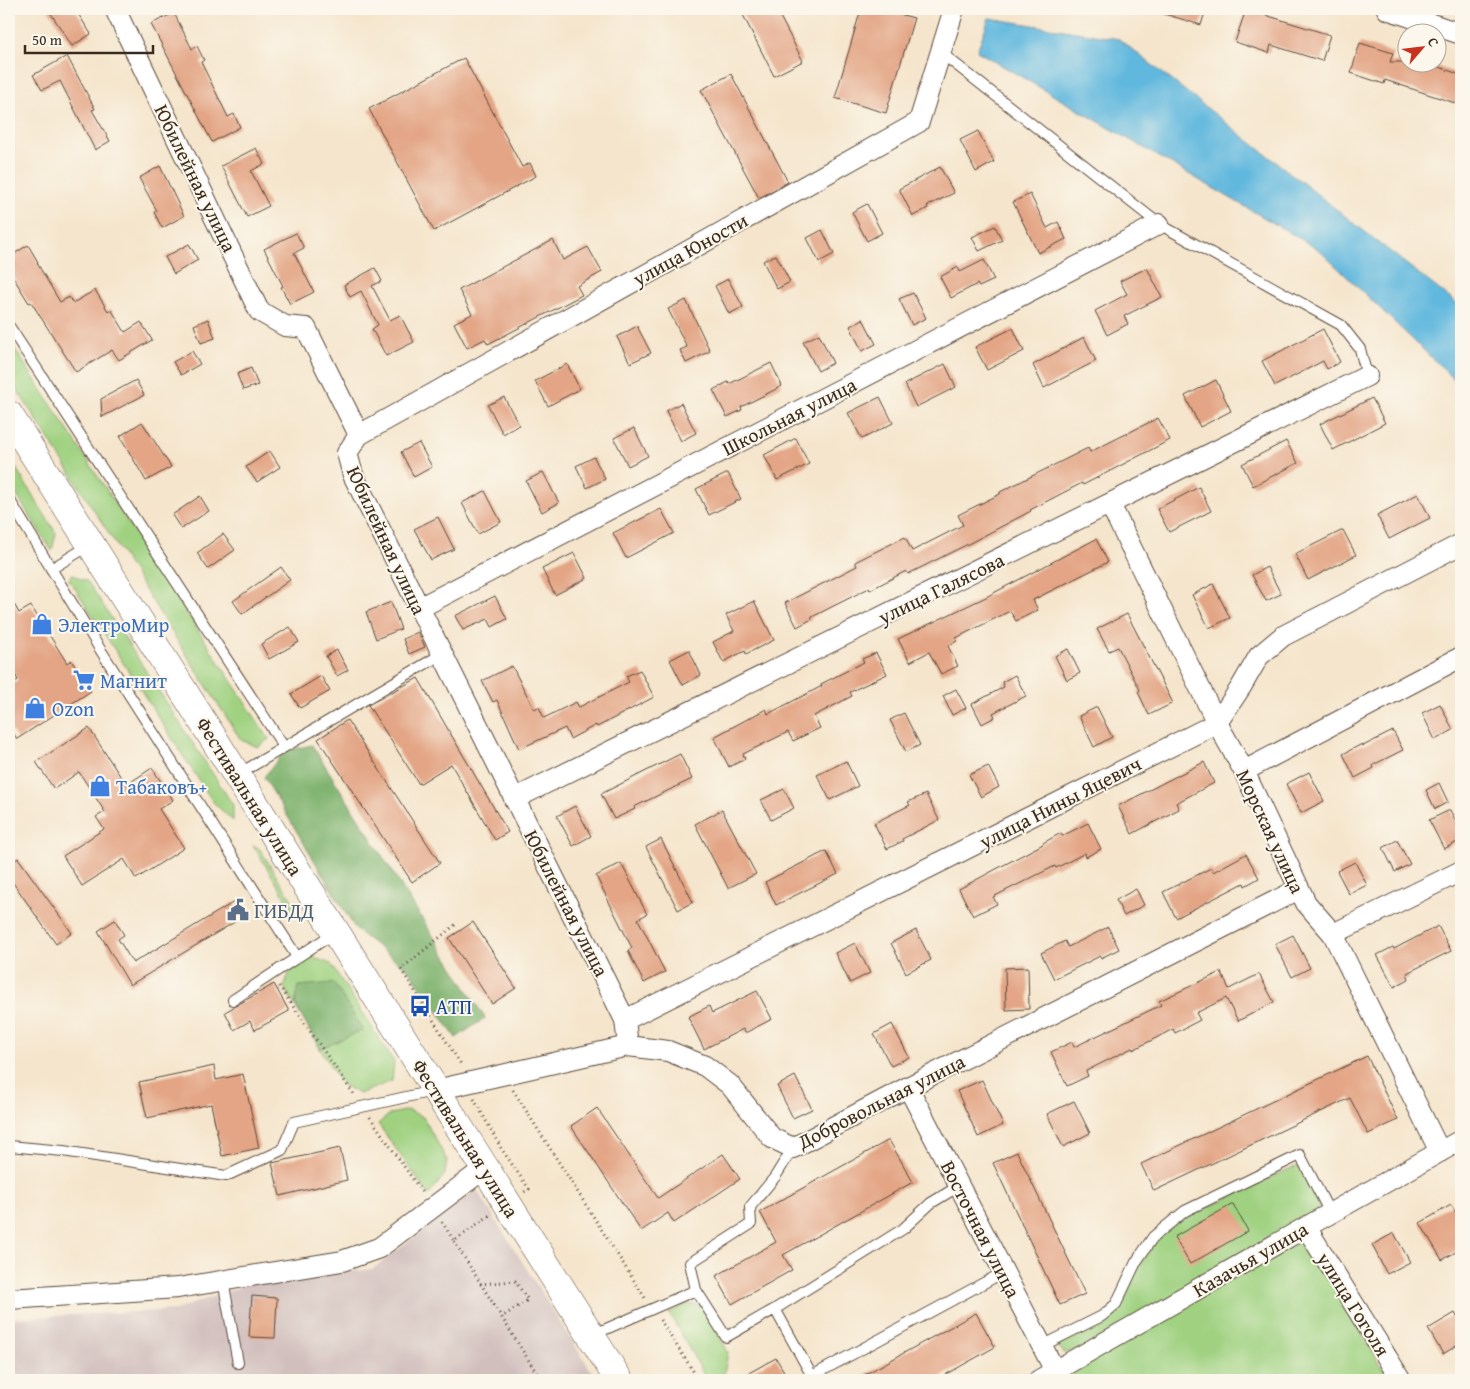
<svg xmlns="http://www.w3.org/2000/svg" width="1470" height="1389" viewBox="0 0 1470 1389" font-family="'Gentium Book Plus',serif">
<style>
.industrial{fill:#d1bfbd}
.green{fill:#9fd180;stroke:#6d7e4f}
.forest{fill:#7fb36e;stroke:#5d6e46}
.water{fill:#61b8de;stroke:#4e717e}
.building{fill:#e3a585}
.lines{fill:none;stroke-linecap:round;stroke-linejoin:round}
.service-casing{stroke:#574638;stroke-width:12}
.minor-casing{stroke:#574638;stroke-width:22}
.primary-casing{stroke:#574638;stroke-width:29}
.path{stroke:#574638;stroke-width:3;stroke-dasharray:1 4;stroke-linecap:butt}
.service{stroke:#fff;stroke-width:10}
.minor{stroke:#fff;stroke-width:20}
.primary{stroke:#fff;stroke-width:28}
.labels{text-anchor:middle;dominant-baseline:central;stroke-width:4;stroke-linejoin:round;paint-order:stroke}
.street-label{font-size:20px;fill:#3b2a1e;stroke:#fbf7ec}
.shop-label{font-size:20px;fill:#366cbe;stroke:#fbf7ec;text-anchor:start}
.service-label{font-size:20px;fill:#4e5e75;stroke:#fbf7ec;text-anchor:start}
.transit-label{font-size:20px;fill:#164399;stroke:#fbf7ec;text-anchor:start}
</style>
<rect width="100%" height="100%" fill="#fbf7ec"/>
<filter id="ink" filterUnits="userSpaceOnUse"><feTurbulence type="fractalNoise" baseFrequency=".02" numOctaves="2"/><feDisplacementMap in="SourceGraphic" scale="10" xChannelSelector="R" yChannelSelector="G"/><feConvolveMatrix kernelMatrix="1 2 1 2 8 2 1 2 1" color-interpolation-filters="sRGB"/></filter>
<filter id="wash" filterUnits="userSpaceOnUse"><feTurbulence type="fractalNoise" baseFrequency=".0096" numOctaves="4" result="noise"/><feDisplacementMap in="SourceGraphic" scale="20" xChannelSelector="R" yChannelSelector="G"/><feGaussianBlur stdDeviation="1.12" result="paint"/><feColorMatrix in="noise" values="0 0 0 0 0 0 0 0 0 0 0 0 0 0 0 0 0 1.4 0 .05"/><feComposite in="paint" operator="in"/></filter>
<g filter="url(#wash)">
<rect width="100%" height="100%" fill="#f5e5cc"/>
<path class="industrial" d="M476 1189 597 1380H9V1318L176 1310 250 1283 373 1269Z"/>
<path class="green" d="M9 340 269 739 258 747 241 740 9 377Z
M9 457 56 533 52 551 9 483Z
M72 574 88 582 233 805V821L213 802 69 579Z
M253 845 260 849 295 905 297 917Z
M312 957 331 964 394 1062 392 1081 359 1094 341 1084 284 987 289 973Z
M408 1110 423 1117 447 1160 445 1174 429 1195 378 1124 390 1114Z
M1299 1166 1320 1207 1315 1215 1084 1348 1064 1353 1058 1346 1113 1317 1124 1302 1138 1267 1156 1241 1179 1221 1289 1169Z
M1297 1243 1309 1247 1390 1380H1052Z
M687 1304 703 1306 728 1352 723 1380H707L669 1313Z"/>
<path class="forest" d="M312 745 485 1018 456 1038 409 970 356 930 264 777 285 751Z
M334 983 363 1030 320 1049 295 1004 299 986Z"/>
<path class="water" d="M989 18 1119 39 1461 307V382L1458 383 1318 249 977 51Z"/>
<g id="blocks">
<path class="building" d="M48 9H75L91 34 72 46Z
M740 9H776L803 61 774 76Z
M861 9H881L914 18 886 113 835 98Z
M1159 9H1206L1201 25 1158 12Z
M1246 9 1330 35 1322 61 1271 45 1269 53 1235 42Z
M174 13 192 49 197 46 204 60 201 62 228 117 234 114 240 127 212 142 151 24Z
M1360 43 1393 53 1390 62H1425L1461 75V105L1385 80 1384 84 1351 73Z
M67 56 95 109 92 110 110 141 95 150 60 81 42 90 33 75Z
M464 58 522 167 530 163 536 176 434 231 369 109Z
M731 74 788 182 759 198 701 90Z
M978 131 994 162 976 172 960 140Z
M256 148 264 164 251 171 269 206 247 217 221 166Z
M160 166 184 216 162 228 154 212 157 211 139 178Z
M940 167 954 193 927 206 928 208 913 216 899 189Z
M1030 194 1047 228 1058 222 1066 239 1038 253 1013 202Z
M867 204 882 233 867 241 852 212Z
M995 226 1002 240 979 251 972 237Z
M822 230 834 254 819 262 807 238Z
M296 233 304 248 294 253 314 292 290 304 281 287 283 286 264 249Z
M553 240 563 260 588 247 602 272 577 286 582 295 488 344 485 339 467 348 454 323 472 314 459 290Z
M189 244 198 260 174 274 165 257Z
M28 245 38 262 37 263 60 302 69 297 73 303 95 290 108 311 111 309 125 332 141 322 152 340 119 360 112 350 76 372 31 302 29 303 13 277 9 280V257Z
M776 255 790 282 777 289 763 261Z
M984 260 994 280 979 287 977 284 951 298 940 277 958 267 960 272Z
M375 268 382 281 372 286 390 320 400 315 414 342 386 356 372 329 378 325 361 291 350 297 344 285Z
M1147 268 1162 297 1124 316 1128 324 1107 335 1095 311 1127 294 1120 281Z
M728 279 743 307 729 314 715 286Z
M913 293 926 318 912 325 899 299Z
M686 300 710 351 686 363 680 350 687 347 668 309Z
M208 319 215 338 201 343 194 325Z
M863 319 876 344 862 351 850 326Z
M637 326 651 353 630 363 617 337Z
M1013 328 1024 351 987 370 975 347Z
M1323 329 1340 362 1327 369 1323 361 1275 386 1262 361Z
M819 334 833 363 818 371 803 342Z
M1084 337 1096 361 1044 388 1033 365Z
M192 351 200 364 181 375 173 362Z
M771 363 782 386 741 407 742 410 727 417 713 390 728 382 729 384Z
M567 364 580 389 548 406 535 381Z
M945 364 956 387 916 407 905 384Z
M251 368 258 385 243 390 237 374Z
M136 380 144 395 102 417 101 399Z
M1216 380 1231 411 1200 427 1185 396Z
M504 397 519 425 503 434 488 405Z
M880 397 893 423 862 439 848 413Z
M1372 398 1385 423 1333 450 1320 424Z
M681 403 696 433 681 441 666 411Z
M1158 418 1170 440 1083 485 1082 483 1030 510 1031 511 972 542 908 574 906 571 870 590 869 588 812 617V619L797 627 785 603 857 566 855 562 905 537 912 551 963 525 958 515 1000 494V492L1088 448 1090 452Z
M142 422 171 467 146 481 120 436Z
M634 428 648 456 628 466 614 438Z
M796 438 809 464 777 480 764 455Z
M1286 441 1298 463 1253 486 1242 464Z
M419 443 432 467 414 477 401 452Z
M270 451 280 467 257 482 246 467Z
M594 457 605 479 587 488 576 466Z
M543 472 559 503 542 512 526 481Z
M728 473 741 499 709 515 696 489Z
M1199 487 1211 511 1169 532 1157 509Z
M485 491 501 522 478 534 462 503Z
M1418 494 1430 518 1389 539 1377 515Z
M200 496 209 511 181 529 172 515Z
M661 509 674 533 626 558 613 533Z
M438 517 454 549 431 560 414 529Z
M1343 530 1356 555 1308 580 1295 554Z
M223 534 235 550 208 569 197 553Z
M1096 539 1108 562 1033 600 1038 610 1016 621 1010 611 956 638 957 641 948 646 958 666 941 674 929 652 910 662 898 639 986 597Z
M574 553 587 578 555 595 542 569Z
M281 567 290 580 242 614 233 601Z
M1267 567 1281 594 1266 601 1252 575Z
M1213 584 1230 618 1209 628 1192 595Z
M9 595 19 613 31 606 67 663 71 660 91 691 17 739 9 726V686L18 680 9 665Z
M495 596 507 619 492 627 488 619 463 630 455 616Z
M754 601 774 640 746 654 745 651 723 662 713 642 734 631 726 615Z
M391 602 401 629 376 639 366 612Z
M1127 614 1173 703 1149 715 1138 692 1140 690 1118 647 1109 651 1097 629Z
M290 627 299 642 269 659 261 644Z
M418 632 425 647 409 654 403 639Z
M1068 649 1080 673 1067 680 1055 656Z
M337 650 348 670 337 676 326 656Z
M689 650 701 675 683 685 670 660Z
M876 653 887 674 850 692 852 696 814 716 820 728 793 741 788 732 743 754 745 759 729 767 714 737 766 709 768 714 822 686 821 684 864 662 862 659Z
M512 666 534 709 539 707 544 718 576 702 579 707 629 682 626 676 640 670 654 697 597 727 596 725 570 739 565 728 519 749 497 700 493 702 482 681Z
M1015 675 1026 696 993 713 995 717 982 724 972 704 1004 687 1002 682Z
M321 676 330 691 300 708 291 694Z
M418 678 508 832 495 840 451 764 419 784 368 705Z
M956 689 966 708 952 715 943 696Z
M1440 704 1453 730 1435 740 1422 713Z
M1097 707 1112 737 1094 747 1079 716Z
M904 713 920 745 906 752 890 720Z
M347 720 440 863 412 882 318 739Z
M89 728 126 785 152 768 173 800 159 809 184 848 136 879 124 859 82 886 63 856 104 829 96 817 105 812 79 772 54 789 36 762Z
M1393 731 1403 750 1373 765 1374 768 1355 778 1343 754 1362 744 1363 746Z
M680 754 692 779 634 807 635 809 614 819 601 794Z
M846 761 858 786 830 800 817 775Z
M1204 762 1214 783 1176 803 1179 809 1132 834 1118 806Z
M988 766 999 787 981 797 969 775Z
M1309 772 1324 801 1301 813 1286 784Z
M1439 783 1448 802 1435 809 1426 790Z
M784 789 794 808 771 820 761 800Z
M926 794 939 820 902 839 903 841 887 849 874 823 910 805 908 802Z
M575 806 591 836 573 846 557 816Z
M722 810 756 874 728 888 695 824Z
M1450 810 1461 832V840L1444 849 1429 820Z
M1088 823 1101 849 1086 857 1085 853 1056 868 1055 866 993 897 997 904 973 916 959 889 1043 844V843L1061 833 1062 836Z
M661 839 693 902 678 910 646 847Z
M1397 840 1410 864 1395 872 1383 848Z
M826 851 838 874 776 905 765 882Z
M1246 854 1259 878 1245 886 1244 883 1176 918 1163 892 1211 868 1213 872Z
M18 858 72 933 56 944 9 877V865Z
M1355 862 1367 885 1349 894 1337 871Z
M621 863 647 914 638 919 665 972 644 983 628 951 632 948 596 876Z
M1136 889 1144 905 1124 916 1116 900Z
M234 902 243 917 130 985 98 931 115 920 124 935 118 939 133 963Z
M473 922 516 988 492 1004 449 938Z
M1438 926 1451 951 1407 973 1409 979 1394 987 1377 955 1393 947 1394 949Z
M1108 927 1119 949 1101 958 1100 956 1054 979 1041 953 1065 941 1068 947Z
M916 930 931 960 906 973 891 943Z
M1293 935 1310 968 1292 977 1275 944Z
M855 943 870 973 850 983 835 953Z
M1028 967 1029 1009 1006 1010 1005 968Z
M1221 972 1229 989 1259 974 1274 1002 1238 1021 1226 998 1196 1013 1200 1020 1175 1033 1173 1029 1133 1050 1132 1048 1086 1071 1088 1076 1067 1086 1051 1052 1072 1042 1074 1047 1161 1005 1159 1001Z
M274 984 289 1011 255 1030 250 1021 234 1030 225 1012Z
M757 991 772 1019 745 1033 743 1029 704 1049 688 1017 709 1006 712 1013Z
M892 1024 909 1057 891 1066 874 1034Z
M1367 1056 1398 1120 1368 1134 1350 1098 1154 1191 1141 1164Z
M214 1066 216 1080 243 1074 259 1148 222 1156 211 1104 147 1118 139 1082Z
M795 1076 812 1109 793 1118 777 1086Z
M982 1080 1003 1125 978 1137 957 1091Z
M1074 1101 1090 1133 1063 1147 1047 1114Z
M597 1108 658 1198 723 1154 740 1179 674 1223 668 1213 641 1231 571 1126Z
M889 1140 913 1182 783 1255 792 1270 732 1304 716 1276 776 1242 760 1212Z
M340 1148 347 1180 280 1196 272 1163Z
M1017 1152 1085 1294 1060 1305 993 1163Z
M1233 1204 1248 1231 1190 1264 1174 1237Z
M1451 1205 1461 1221V1249L1442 1260 1420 1223Z
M1394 1233 1410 1262 1387 1274 1372 1245Z
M252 1296 277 1298 275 1338 249 1337Z
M976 1313 995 1347 936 1380H855Z
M1455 1313 1461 1323V1343L1443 1354 1428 1329Z
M776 1358 789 1380H736Z"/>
</g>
</g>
<g filter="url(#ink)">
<use href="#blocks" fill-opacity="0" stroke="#574638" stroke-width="1"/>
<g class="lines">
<g class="service-casing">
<path id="service" d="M940 52 1159 224 1341 325 1360 349 1367 376
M9 326 284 747
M9 499 98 646 297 957
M51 569 90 545
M237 775 442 654
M233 1000 334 933
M9 1146 63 1151 226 1176 282 1150 294 1122 433 1091
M223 1280 238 1363
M696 1290 726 1337 775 1309 903 1229 931 1203 959 1186
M775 1309 812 1376 1004 1272
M592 1335 696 1290 690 1263 751 1224 750 1207 775 1177 793 1148
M1042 1346 1102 1316 1116 1304 1136 1262 1153 1237 1185 1211 1300 1155 1330 1213"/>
</g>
<g class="minor-casing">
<path id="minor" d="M115 9 259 311 285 326 306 328 359 435
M1387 9 1461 34
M1110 504 1217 723 1244 771 1306 903 1333 934 1440 1152
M419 608 1159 224
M1244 771 1461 657
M514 799 1367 376
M1333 934 1461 871
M625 1020 1217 723 1241 687 1259 656 1283 636 1461 544
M628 1046 625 1020 353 475 347 453 359 435 919 122 954 9
M908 1087 1055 1371
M436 1090 628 1046 668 1051 705 1066 730 1085 772 1138 793 1148 908 1087 1299 889
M1306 1227 1401 1380
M9 1299 178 1288 342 1261 379 1248 485 1168
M1039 1380 1306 1227 1461 1140"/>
</g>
<g class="primary-casing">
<path id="primary" d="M9 415 619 1380"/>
</g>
<path class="path" d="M455 925 401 969 462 1066
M279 986 355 1096
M513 1090 645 1298
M474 1099 501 1148 529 1189 524 1192
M370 1117 423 1194
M442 1222 454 1241 490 1215
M454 1241 541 1380
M480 1284 515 1281 528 1300 502 1317
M660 1320 699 1380"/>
<use href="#service" class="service"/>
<use href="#minor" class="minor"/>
<use href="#primary" class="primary"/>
</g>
</g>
<defs>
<g id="shop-bare" transform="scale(1.725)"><path d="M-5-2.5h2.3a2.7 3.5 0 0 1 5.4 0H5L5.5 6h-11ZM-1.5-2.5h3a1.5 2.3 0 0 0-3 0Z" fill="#3f7fe0" stroke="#fbf7ec" stroke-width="2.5" paint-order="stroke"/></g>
<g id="supermarket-bare" transform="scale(1.725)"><path d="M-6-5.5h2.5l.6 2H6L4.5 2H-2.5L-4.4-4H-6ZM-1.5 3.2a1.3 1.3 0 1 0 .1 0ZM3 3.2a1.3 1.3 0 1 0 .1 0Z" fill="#3f7fe0" stroke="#fbf7ec" stroke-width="2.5" paint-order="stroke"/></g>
<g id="civic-bare" transform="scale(1.725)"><path d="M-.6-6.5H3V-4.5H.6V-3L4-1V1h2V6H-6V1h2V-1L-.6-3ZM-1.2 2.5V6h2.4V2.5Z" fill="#5c6f8a" stroke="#fbf7ec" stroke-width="2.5" paint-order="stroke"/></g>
<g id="bus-bare" transform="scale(1.725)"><path d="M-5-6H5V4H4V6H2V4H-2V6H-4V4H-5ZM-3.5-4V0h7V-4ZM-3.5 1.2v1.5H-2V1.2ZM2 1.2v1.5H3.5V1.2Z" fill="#1a4fb4" stroke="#fbf7ec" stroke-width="2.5" paint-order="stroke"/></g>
</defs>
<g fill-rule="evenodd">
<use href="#shop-bare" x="42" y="624"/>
<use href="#supermarket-bare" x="84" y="680"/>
<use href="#shop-bare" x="35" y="708"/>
<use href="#shop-bare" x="100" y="786"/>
<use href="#civic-bare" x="238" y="910"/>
<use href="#bus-bare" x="420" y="1006"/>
</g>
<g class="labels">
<g class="street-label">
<text transform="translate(196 178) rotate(64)">Юбилейная улица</text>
<text transform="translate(690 249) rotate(-29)">улица Юности</text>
<text transform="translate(789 416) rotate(-27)">Школьная улица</text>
<text transform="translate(387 540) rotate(65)">Юбилейная улица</text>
<text transform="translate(941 588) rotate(-26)">улица Галясова</text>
<text transform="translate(250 796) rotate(58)">Фестивальная улица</text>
<text transform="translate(1060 802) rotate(-27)">улица Нины Яцевич</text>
<text transform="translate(1271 831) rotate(65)">Морская улица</text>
<text transform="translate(567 903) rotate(63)">Юбилейная улица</text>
<text transform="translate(881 1101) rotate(-27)">Добровольная улица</text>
<text transform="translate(466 1138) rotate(58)">Фестивальная улица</text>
<text transform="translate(981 1229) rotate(63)">Восточная улица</text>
<text transform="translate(1250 1259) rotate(-30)">Казачья улица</text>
<text transform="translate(1354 1304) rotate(58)">улица Гоголя</text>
</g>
<g class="shop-label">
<text x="58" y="624">ЭлектроМир</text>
<text x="100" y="680">Магнит</text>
<text x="52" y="708">Ozon</text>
<text x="116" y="786">Табаковъ+</text>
</g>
<g class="service-label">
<text x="254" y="910">ГИБДД</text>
</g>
<g class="transit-label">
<text x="436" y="1006">АТП</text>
</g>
</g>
<rect width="1470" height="1389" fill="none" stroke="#fbf7ec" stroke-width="30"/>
<g transform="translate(1422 48) rotate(62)"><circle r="24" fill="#fbf7ec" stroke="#aea59a"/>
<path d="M0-4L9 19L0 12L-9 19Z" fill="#c8321e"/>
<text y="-8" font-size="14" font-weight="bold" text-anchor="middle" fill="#3b2a1e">С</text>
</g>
<path d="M25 45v8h128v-8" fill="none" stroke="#3b2a1e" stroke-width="2.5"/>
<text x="32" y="45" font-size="15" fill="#3b2a1e" stroke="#fbf7ec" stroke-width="4" paint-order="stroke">50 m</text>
</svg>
